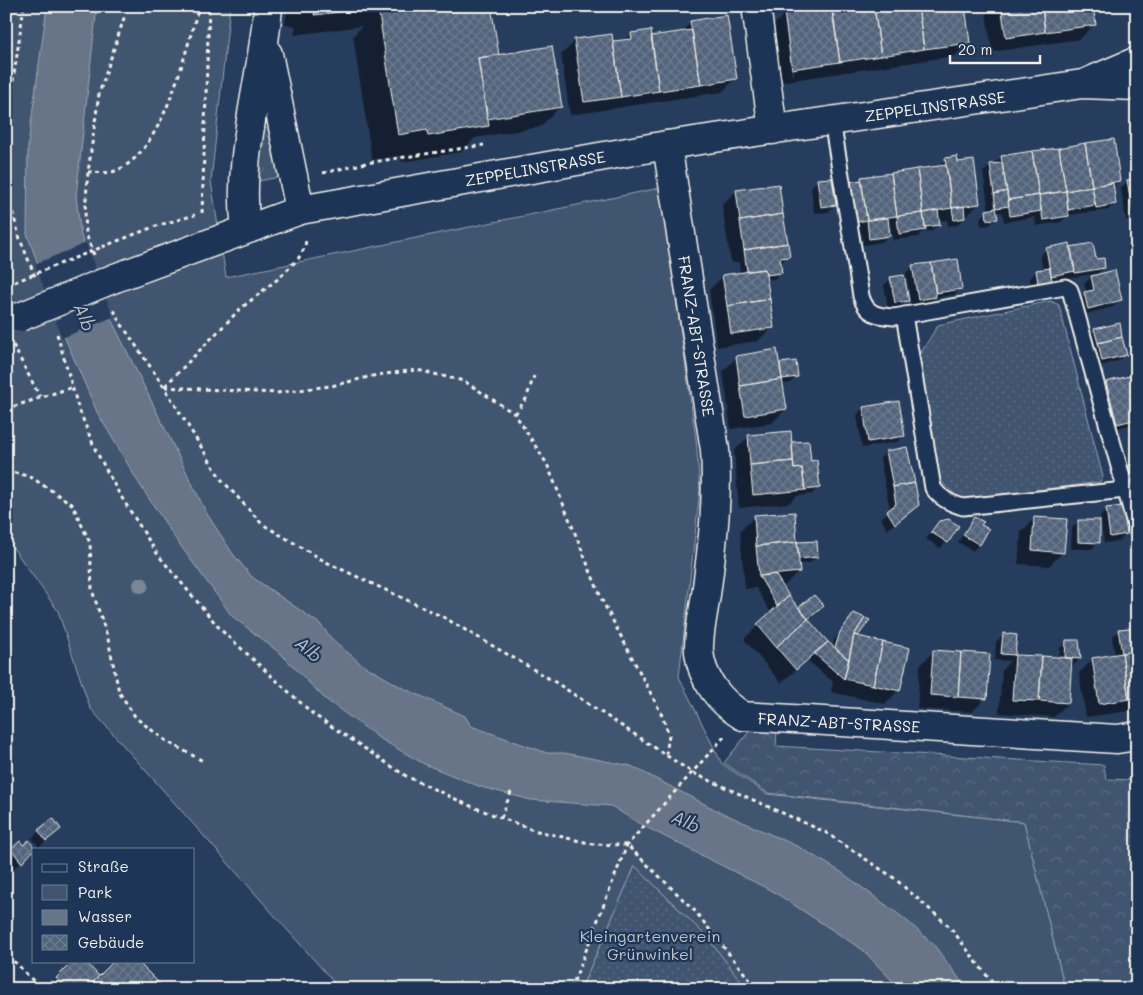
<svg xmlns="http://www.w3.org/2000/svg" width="1143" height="995" viewBox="0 0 1143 995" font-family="Mali,sans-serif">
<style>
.grass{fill:url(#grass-tufts);stroke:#9aa2ac}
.forest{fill:url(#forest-crowns);stroke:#9aa2ac}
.park{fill:#40546f;stroke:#9aa2ac}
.garden{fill:url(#garden-dots);stroke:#9aa2ac}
.water{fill:#677588;stroke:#9fa7ae}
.pier{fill:#263d5d}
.shadow{fill:#0007;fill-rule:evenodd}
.building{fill:url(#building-cross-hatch);stroke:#f4f1e8}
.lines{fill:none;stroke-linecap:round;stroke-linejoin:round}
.service-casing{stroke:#f4f1e8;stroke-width:19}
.minor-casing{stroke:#f4f1e8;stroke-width:31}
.tertiary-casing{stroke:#f4f1e8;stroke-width:31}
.path{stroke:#f4f1e8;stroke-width:3;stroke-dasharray:4 4;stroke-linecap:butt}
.service{stroke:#1d3557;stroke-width:15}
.minor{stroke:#1d3557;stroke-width:28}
.tertiary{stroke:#1d3557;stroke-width:28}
.tertiary-bridge-casing{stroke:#f4f1e8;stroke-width:31;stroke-linecap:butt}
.path-bridge{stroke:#f4f1e8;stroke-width:3;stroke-dasharray:4 4;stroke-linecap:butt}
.tertiary-bridge{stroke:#1d3557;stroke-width:28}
.tree{fill:#7a8696}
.labels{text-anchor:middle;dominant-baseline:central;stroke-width:4.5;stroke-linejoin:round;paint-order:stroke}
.street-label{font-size:16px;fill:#f4f1e8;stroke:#1d3557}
.park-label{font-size:16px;fill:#bec2c4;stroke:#1d3557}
.water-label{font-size:18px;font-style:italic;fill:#bcbfc2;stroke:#1d3557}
</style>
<defs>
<pattern id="grass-tufts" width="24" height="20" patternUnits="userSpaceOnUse" patternTransform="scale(1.25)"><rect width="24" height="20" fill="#40546f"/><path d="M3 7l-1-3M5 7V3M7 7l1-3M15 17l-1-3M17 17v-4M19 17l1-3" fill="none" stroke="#5c6d84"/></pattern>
<pattern id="forest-crowns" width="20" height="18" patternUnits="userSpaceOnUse" patternTransform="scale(1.25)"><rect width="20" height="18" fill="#40546f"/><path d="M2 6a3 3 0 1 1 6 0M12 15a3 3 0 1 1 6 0" fill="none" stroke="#5c6d84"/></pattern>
<pattern id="garden-dots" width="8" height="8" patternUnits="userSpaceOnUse" patternTransform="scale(1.25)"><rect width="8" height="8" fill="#40546f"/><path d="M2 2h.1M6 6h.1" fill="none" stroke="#5c6d84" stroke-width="1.8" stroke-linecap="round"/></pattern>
<pattern id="building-cross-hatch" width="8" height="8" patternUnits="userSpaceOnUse" patternTransform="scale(1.25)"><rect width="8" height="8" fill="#52647b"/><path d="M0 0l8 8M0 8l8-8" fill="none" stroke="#6c7b8e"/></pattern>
</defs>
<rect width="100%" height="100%" fill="#263d5d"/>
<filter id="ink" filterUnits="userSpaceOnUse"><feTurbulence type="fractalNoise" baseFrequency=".02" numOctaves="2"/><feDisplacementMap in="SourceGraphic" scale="10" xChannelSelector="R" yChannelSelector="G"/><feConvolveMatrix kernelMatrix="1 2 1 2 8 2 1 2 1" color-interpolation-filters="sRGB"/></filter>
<g filter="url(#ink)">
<path class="grass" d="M266 128 272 134 279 177 254 182 263 130Z"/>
<path class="forest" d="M751 729 777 730 776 746 1104 765 1106 779 1137 780V989H1065L1024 822 768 793 724 763Z"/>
<path class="park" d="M6 6H230L211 181 226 277 660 188 696 439 700 490 679 677 722 764 767 794 1024 822 1065 989H747L706 936 635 866 581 989H340L90 708 58 611 6 538Z"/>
<path class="garden" d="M1051 301 1059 305 1103 477 1100 482 961 500 938 479 917 359 938 325Z
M635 866 706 936 747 989H581Z"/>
<path class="water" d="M47 6H97L76 196 81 236 109 315 207 514 233 554 252 577 320 624 331 638 360 663 401 687 465 716 471 726 547 753H564L631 766 718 811 799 847 841 872 905 919 934 945 967 989H900L863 950 774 892 640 824 611 806 531 800 481 787 424 764 379 738 324 698 281 654 232 616 175 538 140 485 97 412 65 338 27 234 28 145Z"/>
<path class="pier" d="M86 243 113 317 62 338 35 264Z"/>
<path class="shadow" d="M288 6H490L498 54 560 107 540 127 475 138 461 152 402 162 401 156 372 160 353 36 362 26 294 35 296 26 285 24Z
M692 6H704L692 9Z
M985 6H1092L1094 25 1080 39 992 52Z
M840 7 969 42 955 56 779 82 771 28 789 9 831 13ZM784 20H786L794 75 792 76Z
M691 22 736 78 722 92 570 115 561 55 575 41 612 43 625 41 632 34 650 37 681 33Z
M1002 157 1119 181 1112 188 1115 204 1108 210 1068 215 1061 222 1036 226 1035 217 1004 222 1002 212 996 213V219L989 225 981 226 980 218 989 211 983 172Z
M946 159 979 204 957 225 948 226 947 220 939 221V224L932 231 922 232 918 237 893 240 891 228 888 229 889 235 882 242 863 245 862 233 854 234 858 182 862 178 937 168Z
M1137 179V218L1126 220 1121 188 1128 181Z
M817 181 834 205 828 212 814 213 811 187Z
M736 191 788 256 780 263 781 272 774 279 765 280 772 328 758 341 717 347 709 290 723 276 740 274 739 262 731 263 722 205Z
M1047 249H1070L1104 267 1095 276 1120 300 1113 307 1082 315 1078 300 1087 293 1084 284 1094 274 1050 281 1044 287 1031 289 1030 278 1037 271 1043 270 1040 256Z
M956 260 960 288 954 295 934 298 928 304 911 306 906 273 913 266Z
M891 279 907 300 901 307 888 309 884 285Z
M1095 330 1125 354 1118 361 1096 367 1088 336Z
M737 357 780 364 797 376 790 383 784 384 782 368H779L786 409 772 423 731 429 723 371Z
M1137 375V423L1110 430 1100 390 1106 383Z
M863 408 904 435 897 442 862 448 857 415Z
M748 437 791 444 808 442 810 462 818 487 812 494 797 496 789 503 739 508 734 451Z
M886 452 910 511 887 530 881 518 890 510 880 459Z
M1137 465V504L1122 474 1129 467Z
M1107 509 1126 534 1119 541 1104 543 1100 516Z
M754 517 817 556 810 563 798 564V572L784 586H781L799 610 814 597 815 612 807 620 832 647 834 640 854 615 856 637 899 690 885 704 831 692 833 682 807 660 781 683 744 639 771 613 756 588 745 589 740 531ZM811 649 836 670V673L810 651Z
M974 518 980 525 979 544 973 551 958 542Z
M1035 518 1063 552 1049 566 1018 564 1021 532Z
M1079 521 1098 542 1092 549H1071L1072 528Z
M939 522 947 542 940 548 926 539Z
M1119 631 1131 639 1137 638V710L1086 717 1079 673 1093 659 1115 655 1112 637Z
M1003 635 1015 636 1014 656 1059 659 1060 648 1067 641 1080 659 1073 666 1070 665 1068 703 1054 717 999 713 1002 670 1010 661 995 660 996 642Z
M934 651 986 698 972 712 917 709 920 665Z
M60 829 39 847 32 838 39 831Z
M20 843 23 847 34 849V852L14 868 6 855Z
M6 864 10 870 6 874Z
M75 961H83L99 978 163 989H53L50 986Z"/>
<path class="building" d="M316 6H388L314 15Z
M388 6H491L499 55 478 58 489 126 428 136 427 130 398 135 378 8Z
M798 6H832L840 62 792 69 784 12 789 11V8Z
M839 6H874L881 56 840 62 832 12 840 11Z
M874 6H918L924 49 881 56Z
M918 6H965L970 43 924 49Z
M1001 6H1042L1045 32 1006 38Z
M1042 6H1093L1096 25 1045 32Z
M727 15 737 79 701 85 690 21Z
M651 30 659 91 621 97 613 41 632 39 631 33Z
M692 30 701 85 659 91 651 36Z
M612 34 621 97 584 102 574 39Z
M552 46 562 107 487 119 478 58Z
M1114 139 1120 181 1092 186 1085 143Z
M1085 143 1092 186 1066 191 1059 148Z
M1059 148 1066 191 1039 195 1032 151Z
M1032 151 1039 195 1008 200 1001 156Z
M957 156 958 162 974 160 980 204 952 208 945 158Z
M1002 163 1007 191 994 194 990 164Z
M946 165 952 208 923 213 917 169Z
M917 169 923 213 897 216 891 173Z
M891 173 897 216 867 220 861 177Z
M832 178 836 205 821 207 817 179Z
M1137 178V213L1133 214 1127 180Z
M861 180 867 220 854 223 848 182Z
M1113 183 1116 204 1096 208 1092 186Z
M779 184 783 214 740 221 736 190Z
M1092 186 1095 205 1068 210 1066 191Z
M1007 191 1009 206 996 208 994 194Z
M1066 191 1069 216 1043 220 1039 195Z
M1039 195 1041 211 1010 216 1008 200Z
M964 206 965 218 954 220 952 208Z
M996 208 998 219 987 220 986 210Z
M938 210 940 225 925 227 923 213Z
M923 213 926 230 899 234 897 216Z
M783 214 788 243 744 250 740 221Z
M888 218 890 236 869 239 867 220Z
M788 243 790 257 780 258 782 273 766 275 765 269 747 271 744 250Z
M1070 243 1075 271 1051 276 1046 248Z
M1093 243 1096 259 1104 258 1105 268 1075 273 1070 247Z
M958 259 962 289 936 293 931 263Z
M931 263 936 297 918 300 912 265Z
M1050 268 1052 281 1038 283 1036 270Z
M765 269 770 299 727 306 722 275Z
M1115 270 1122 300 1088 309 1084 292 1094 290 1091 276Z
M904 275 909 301 895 303 890 277Z
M770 299 774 328 731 334 727 306Z
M1120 323 1122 337 1098 343 1094 329Z
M1122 337 1127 355 1102 361 1098 343Z
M777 349 782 379 740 386 736 356Z
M796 361 798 377 782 379 780 363Z
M1137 374V419L1117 424 1106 382Z
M782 379 787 409 745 416 740 386Z
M899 401 905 436 868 442 863 407Z
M791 431 793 461 750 465 748 435Z
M809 441 811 461 817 460 820 488 805 490 802 468 794 469 792 442Z
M907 447 915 483 893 487 886 451Z
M793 461 794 469 802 468 805 490 753 495 750 465Z
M1137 463V485L1134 486 1128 466Z
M915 483 919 505 895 524 887 511 896 504 893 487Z
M1123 506 1127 534 1110 537 1106 508Z
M795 512 797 542 756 546 754 515Z
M974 517 984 522 981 525 989 529 980 545 963 535Z
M1034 517 1067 519 1064 553 1032 550Z
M949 519 959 526 948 543 931 532 939 521Z
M1078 520H1100V543L1078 542Z
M817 541 818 557 799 559 797 542Z
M797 542 800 572 759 576 756 546Z
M775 574 789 596 777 606 759 576Z
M814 595 824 606 808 619 799 607Z
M789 596 808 619 776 647 757 624Z
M854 613 865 618 854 635 849 660 835 648 840 632Z
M865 618 870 620 858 636 854 635Z
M808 619 828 642 796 670 776 647Z
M1131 628 1132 638 1137 637V651L1122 653 1118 629Z
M1003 633 1017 635 1015 655 1001 654Z
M854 635 883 642 873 685 844 679Z
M1066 640H1079L1081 659 1065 658Z
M828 642 849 660 844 679 814 653Z
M883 642 910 648 900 691 873 685Z
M933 650 961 652 958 697 930 695Z
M1137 651V698L1129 699 1122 653Z
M961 652 990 654 987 699 958 697Z
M1122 653 1129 699 1099 704 1092 658Z
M1015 655 1042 656 1039 701 1012 700Z
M1042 656 1072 658 1069 703 1039 701Z
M53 818 61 829 46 841 38 830Z
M29 840 35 849 22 863 11 849 20 841 23 845Z
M73 961H85L99 976 86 989H66L56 978Z
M114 961H137L165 989H86Z"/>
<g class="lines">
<g class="service-casing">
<path id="service" d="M832 121 861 296C866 314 877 316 894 317L1065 287 1070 290 1137 531
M904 315 933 488C941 499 950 503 963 507L1125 490"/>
</g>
<g class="minor-casing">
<path id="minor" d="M756 6 773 130
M268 54 300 210
M667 145 715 450C718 496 713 541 707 587 705 606 698 633 699 652 702 680 720 702 743 716L1117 739 1137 736
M246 229C236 154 263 81 268 6"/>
</g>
<g class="tertiary-casing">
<path id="tertiary" d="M1088 82 1137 61
M115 278 300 210 667 145 1082 84 1137 86"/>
</g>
<path class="path" d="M6 129 24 6
M88 172C96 172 108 174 115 171 164 153 185 52 199 6
M323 173 366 163 484 145
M6 189 20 239 36 279
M202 213 209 6
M6 225 14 219
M102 247 156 226 195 215
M94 255 86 234 85 212 88 172 99 94 128 6
M6 285H7
M114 310 118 319 164 387 221 479 262 524 326 562 443 617 555 682 693 773 825 832 894 878 950 927 997 989
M57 334 78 407 95 449 117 490 158 555 221 630 313 714 406 776 468 805 533 830 593 844 627 845 694 910 757 989
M13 345 40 397
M165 386 240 309 279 278 298 259 305 247 306 239
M165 387 276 393 331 386 377 375 417 370 464 381 515 414 547 464 602 600 661 713 669 735 666 754
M6 409 73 387
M515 414 526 399 534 376
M6 471 29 476 72 504 90 543 92 590 108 639 119 692 136 718 166 741 203 761
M501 818 511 792
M6 958 16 963 41 989
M571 989 627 845 724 737"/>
<use href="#service" class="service"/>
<use href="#minor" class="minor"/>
<use href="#tertiary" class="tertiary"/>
<g class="tertiary-bridge-casing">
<path id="tertiary-bridge" d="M20 317 115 278"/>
</g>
<path class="path-bridge" d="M7 285 102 247"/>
<use href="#tertiary-bridge" class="tertiary-bridge"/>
</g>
<circle class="tree" cx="141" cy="585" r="8"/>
</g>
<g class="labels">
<g class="street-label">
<text transform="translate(935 106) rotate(-8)">ZEPPELINSTRASSE</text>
<text transform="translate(535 168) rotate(-10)">ZEPPELINSTRASSE</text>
<text transform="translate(697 336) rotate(81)">FRANZ-ABT-STRASSE</text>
<text transform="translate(839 722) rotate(3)">FRANZ-ABT-STRASSE</text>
</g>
<g class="park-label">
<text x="650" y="935">Kleingartenverein<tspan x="650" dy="18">Grünwinkel</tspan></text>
</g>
<g class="water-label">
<text transform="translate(85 317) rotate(69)">Alb</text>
<text transform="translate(309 649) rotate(41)">Alb</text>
<text transform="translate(686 821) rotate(24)">Alb</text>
</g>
</g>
<rect width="1143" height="995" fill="none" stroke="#1d3557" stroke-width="25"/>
<rect x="12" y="12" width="1118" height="970" fill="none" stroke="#f4f1e8" stroke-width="2" filter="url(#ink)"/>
<rect x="32" y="848" width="162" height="115" fill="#1d3557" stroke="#738091"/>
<rect x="42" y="864" width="25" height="8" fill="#1d3557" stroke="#738091"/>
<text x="78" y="872" font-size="15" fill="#f4f1e8">Straße</text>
<rect x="42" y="885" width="25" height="15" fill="#40546f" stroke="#738091"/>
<text x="78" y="898" font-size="15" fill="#f4f1e8">Park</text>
<rect x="42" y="910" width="25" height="15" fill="#677588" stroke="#738091"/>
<text x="78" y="922" font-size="15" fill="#f4f1e8">Wasser</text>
<rect x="42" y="935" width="25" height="15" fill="url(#building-cross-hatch)" stroke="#738091"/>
<text x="78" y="948" font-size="15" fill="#f4f1e8">Gebäude</text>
<path d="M950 55v8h90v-8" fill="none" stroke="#f4f1e8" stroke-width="2.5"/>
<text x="958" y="55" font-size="15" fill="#f4f1e8" stroke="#1d3557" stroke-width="4" paint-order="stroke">20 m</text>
</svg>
